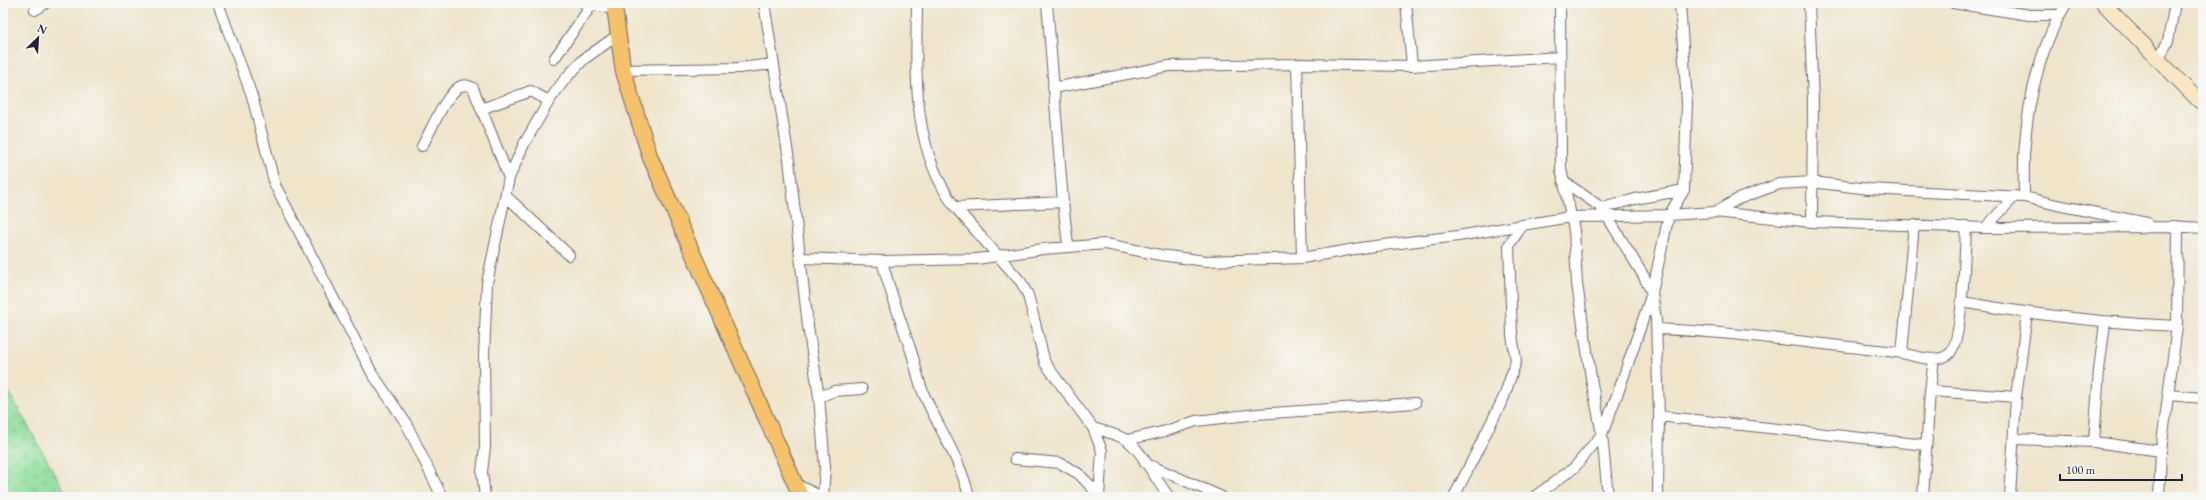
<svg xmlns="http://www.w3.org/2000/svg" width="2206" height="500" viewBox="0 0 2206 500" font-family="'EB Garamond',serif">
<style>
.wetland{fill:url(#wetland-marsh);stroke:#5a806c}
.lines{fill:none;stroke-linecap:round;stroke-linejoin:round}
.street-casing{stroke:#6a666d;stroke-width:12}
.secondary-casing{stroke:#6a666d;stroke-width:16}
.primary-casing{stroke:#6a666d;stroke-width:17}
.street{stroke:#fff;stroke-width:10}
.secondary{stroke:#fbe6c4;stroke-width:14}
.primary{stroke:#f5c16b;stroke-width:15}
</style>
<defs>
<pattern id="wetland-marsh" width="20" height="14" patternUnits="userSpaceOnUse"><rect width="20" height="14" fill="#92df9d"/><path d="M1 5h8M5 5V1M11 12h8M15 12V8" fill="none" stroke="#7ebf88"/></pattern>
</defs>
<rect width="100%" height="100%" fill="#f6f6f2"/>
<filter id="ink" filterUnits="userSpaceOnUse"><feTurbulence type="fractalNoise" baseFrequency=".025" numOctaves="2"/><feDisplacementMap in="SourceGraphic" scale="8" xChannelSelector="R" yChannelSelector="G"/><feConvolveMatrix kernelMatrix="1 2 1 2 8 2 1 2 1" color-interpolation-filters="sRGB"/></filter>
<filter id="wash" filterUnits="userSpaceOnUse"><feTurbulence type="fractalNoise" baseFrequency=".012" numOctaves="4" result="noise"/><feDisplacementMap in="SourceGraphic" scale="16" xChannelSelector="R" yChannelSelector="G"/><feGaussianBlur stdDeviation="0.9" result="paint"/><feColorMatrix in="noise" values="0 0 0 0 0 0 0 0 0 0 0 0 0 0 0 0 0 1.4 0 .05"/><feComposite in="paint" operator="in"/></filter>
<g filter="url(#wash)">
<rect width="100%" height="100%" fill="#f0e4ca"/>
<path class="wetland" d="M3 382 68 497H3Z"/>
</g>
<g filter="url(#ink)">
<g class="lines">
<g class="street-casing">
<path id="street" d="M218 3 252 96 275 185 372 373 406 423 442 497
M584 3 615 9
M764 3 789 160 808 326 819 397 825 467 823 497
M917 3C916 74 911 147 955 207L1021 282 1028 295 1045 363 1093 428 1102 451 1099 497
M1406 3 1412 66
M1560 3 1561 169 1574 230 1577 284 1592 384 1602 434 1608 497
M1809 3 1813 102 1812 222
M1953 3 2029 15H2059
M35 10 46 3
M554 59 591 6
M2158 60 2168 41 2175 3
M1297 64 1302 258
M623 70 738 68 774 64
M1053 88 1169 66 1297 64 1412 66 1560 57
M481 109 531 91 549 101
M422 146C431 131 446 93 461 86 466 84 469 86 473 88L509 178
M506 196 569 255
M2024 197C2024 179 2023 161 2025 144 2028 99 2042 41 2067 3
M1063 202 1068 246
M955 207 1063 202 1047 3
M1602 208 1635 199 1684 190
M1715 212 1738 199 1779 184 1812 182 1869 189 2024 197 2057 205 2147 223
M2171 226 2203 228
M1985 228 2015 196
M802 258 882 261 977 259 1043 249 1106 244 1160 255 1206 261 1302 258 1367 247 1458 236 1570 217 1669 215 1714 212 1812 222 1902 225 1985 228 2178 227 2177 326 2161 451 2159 497
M882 261C890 292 901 321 911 351 916 366 918 382 925 397 940 430 961 461 969 497
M1962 302C2034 315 2104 323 2177 326
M1657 329C1737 332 1816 344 1896 352 1910 354 1936 365 1949 354 1963 342 1965 249 1966 226
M1902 353 1914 225
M1930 391 1934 359
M2169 395 2203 398
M819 397 834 391 862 389
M1659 416 1926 445
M1093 428C1104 431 1115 434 1125 439 1140 447 1157 482 1169 497
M2014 439 2094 442 2161 451
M1127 440 1166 431 1196 421 1257 414 1415 403
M2094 442 2099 370 2105 323
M1015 459 1060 463 1079 474 1099 495
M1145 463 1222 497
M795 484 822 497
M485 497 482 472 485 447 484 356 487 283 509 178 524 144 549 101 565 79 584 59 618 35
M1454 497 1504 397 1516 361 1512 335 1509 245 1522 226
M1534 497 1575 467 1602 434 1619 390 1652 293 1643 275 1602 208 1563 181
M1658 497 1659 416 1656 320 1652 293 1669 215 1684 190 1687 103 1680 3
M1923 497 1930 391 2016 397
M2010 497 2016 397 2027 314"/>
</g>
<g class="secondary-casing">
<path id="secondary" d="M2103 3 2203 105"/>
</g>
<g class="primary-casing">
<path id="primary" d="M614 3 623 70 650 157 801 497"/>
</g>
<use href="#street" class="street"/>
<use href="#secondary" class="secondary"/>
<use href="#primary" class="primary"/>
</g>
</g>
<rect width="2206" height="500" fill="none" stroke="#f6f6f2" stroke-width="16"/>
<g transform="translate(38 38) rotate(25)" stroke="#f6f6f2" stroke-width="3" paint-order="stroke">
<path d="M0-3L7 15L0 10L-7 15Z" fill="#22223b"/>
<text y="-6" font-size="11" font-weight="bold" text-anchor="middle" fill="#22223b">N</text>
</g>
<path d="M2060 474v6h122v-6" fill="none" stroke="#22223b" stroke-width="2"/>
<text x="2066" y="474" font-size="12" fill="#22223b" stroke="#f6f6f2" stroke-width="3" paint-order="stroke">100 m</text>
</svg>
